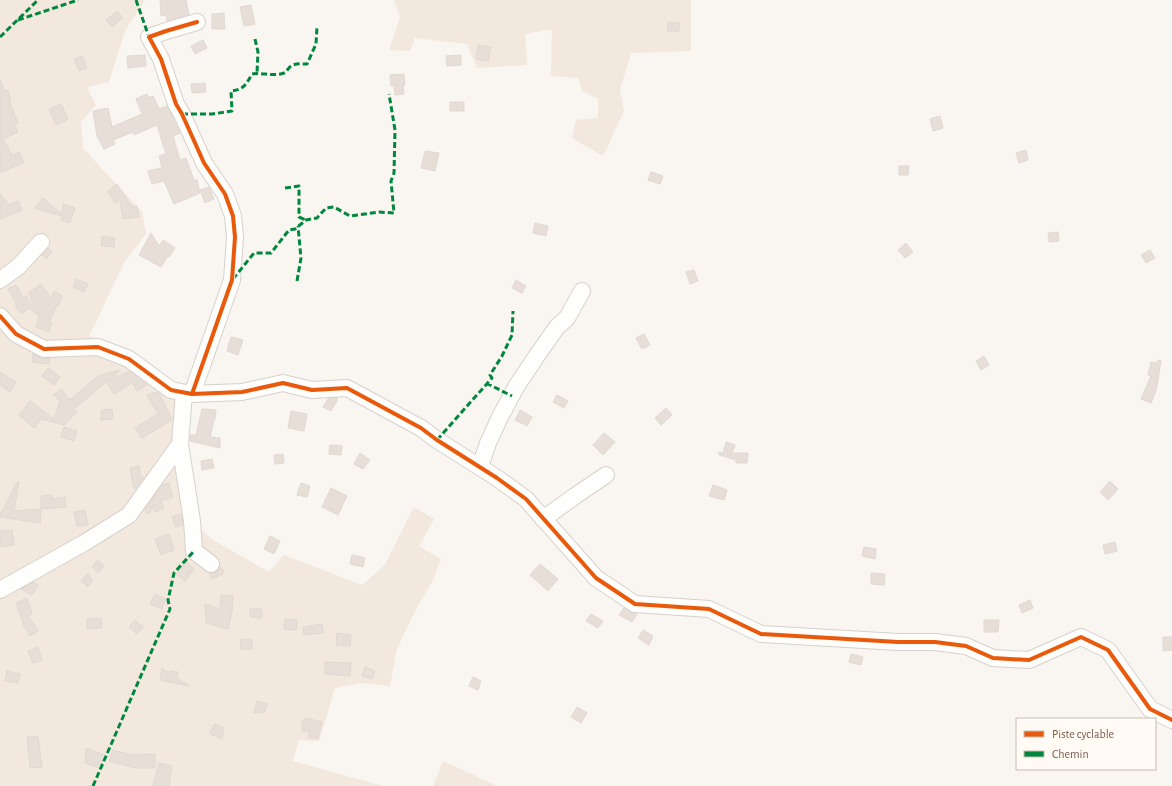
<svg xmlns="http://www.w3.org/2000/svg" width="1172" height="786" viewBox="0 0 1172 786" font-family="'Alegreya Sans',sans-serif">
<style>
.residential{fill:#f2e8de}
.building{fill:#e6ded7;stroke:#e2d8d2}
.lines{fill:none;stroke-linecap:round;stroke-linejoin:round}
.minor-casing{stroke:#d7d1cb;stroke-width:18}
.minor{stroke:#fefefd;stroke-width:16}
.quiet{stroke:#00873e;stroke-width:3;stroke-dasharray:6 3;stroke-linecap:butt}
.cycleway-casing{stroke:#fffaf3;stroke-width:6}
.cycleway{stroke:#e8590c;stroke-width:4}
</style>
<rect width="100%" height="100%" fill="#f9f5f0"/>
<path class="residential" d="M0 0H145L125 31 109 82 87 87 96 105 81 122 83 148 142 212 146 234 124 263 89 336 119 346 176 384 191 387V411L186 457 190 520 213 540 269 572 284 555 362 585 385 565 414 507 434 519 419 546 441 559 433 580 415 611 397 649 390 686 361 683 335 688 319 741 299 740 293 761 383 786H0Z
M394 0H691V51L631 53 620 90 624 111 603 156 572 138 576 120 598 118V99L582 91 578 78 551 76 552 29 525 34 527 65 477 68 467 44 415 38 410 51 389 50 400 17Z
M443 761 497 786H433Z"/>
<path class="building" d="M160 0H186L189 14 167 21 166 15 161 16Z
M251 5 255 24 244 26 240 7Z
M117 11 123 18 112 27 106 20Z
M224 13 225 29H212V14Z
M668 22 680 23 679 31H667Z
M203 40 207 48 195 54 191 46Z
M478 45 491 47 488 61 476 59Z
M145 55 146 66 128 68 127 56Z
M461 55V65L447 66 446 56Z
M82 56 87 68 79 71 74 59Z
M404 74 405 85H403L404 94 395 95 394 86H391L390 75Z
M0 80 5 91 8 90 11 101H9L18 123 14 124 18 132 3 139 12 155 19 152 24 162 0 173Z
M205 83 206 92 192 93 191 84Z
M147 94 149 98 153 96 159 109 167 106 180 133 173 136 180 160 186 158 194 180H197L200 193 174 204 164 181 152 184 148 171 162 168 159 156 166 154 157 125 134 135 133 132 113 140 115 144 104 149 97 136 93 111 108 108 112 127 142 114 136 99Z
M450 102H464V111H450Z
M61 104 68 119 56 125 49 109Z
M940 116 943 128 933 131 930 119Z
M1026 150 1028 160 1019 163 1016 153Z
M425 151 439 153 435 171 421 168Z
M899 166H909L908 175H899Z
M651 172 663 176 660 184 648 180Z
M117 184 132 207 137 206 139 217 123 219 120 200 115 203 108 191Z
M209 187 214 199 205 203 200 190Z
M0 193 9 205 18 201 22 210 0 219Z
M43 198 62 214 63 204 75 208 70 223 61 220 62 216 34 208Z
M535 223 548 226 546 236 533 233Z
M1058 232 1059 241 1049 242 1048 233Z
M151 233 159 246 163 240 175 248 169 257 168 256 161 267 139 255Z
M102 236 115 238 114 247 101 246Z
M906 243 913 252 905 258 898 250Z
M48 248 52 252 46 259 42 255Z
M1150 250 1155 258 1146 263 1141 255Z
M694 270 698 281 690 284 686 272Z
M76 279 88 284 84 292 73 287Z
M516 280 526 286 522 293 512 288Z
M41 284 51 298 54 291 62 296 59 305H57L49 322 52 323 49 332 36 327 39 317 38 313 37 315 29 308 22 314 15 306 17 305 8 289 16 285 23 298 26 296 32 305 33 304 29 293Z
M644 334 650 345 642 349 636 338Z
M231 337 243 340 238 355 227 351Z
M33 354 40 358H50L49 364 32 362Z
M984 356 989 365 981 370 976 361Z
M1158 360 1161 361 1156 391 1151 403 1141 399 1151 376 1148 375 1151 362 1157 363Z
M48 368 60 377 54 385 42 376Z
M120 370 72 411H78L64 425 41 419 34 428 19 415 30 401 54 419 60 401 54 395 61 389 70 400 98 376Z
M129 371 136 376 138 379 114 394 107 382 118 375 119 377Z
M0 372 16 382 10 392 0 385Z
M140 379 147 385 137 391 133 384Z
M157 392 160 394 172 420 142 438 135 428 158 414 147 395Z
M557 395 568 401 564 408 553 402Z
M337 398V401L331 411 323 407 328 399Z
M666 408 672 415 661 425 655 418Z
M112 409 113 419 101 420V410Z
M202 409 216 410 215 419H214L210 437 220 438V448L190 441V435H196Z
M520 410 532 417 527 426 515 420Z
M291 411 307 414 304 431 288 428Z
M64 427 77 431 74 441 61 437Z
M604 433 615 442 603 455 593 445Z
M726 442 735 445 732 453H748L747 463H736V460L719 455V452L723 453Z
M330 445 342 446 341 455 329 454Z
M360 453 370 460 363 469 354 464Z
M283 454 284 463 275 464 274 455Z
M212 459 214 468 202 470 201 461Z
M139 466 141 478 144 477 136 488 134 489 130 468Z
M1110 481 1118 489 1108 500 1100 492Z
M17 482H19L14 511 41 509 40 523 0 517V512H2Z
M169 483 173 497 161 501 164 508 155 512 153 507 151 508V512L147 514 145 509 162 485Z
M301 483 310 486 307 497 297 495Z
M713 485 727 490 724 500 709 496Z
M331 488 347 496 338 515 322 507Z
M52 495V499L65 497 66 507 41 509V496Z
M85 510 88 525 77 526 74 512Z
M181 514 183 524 176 527 172 517Z
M12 530 14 545 0 547V531Z
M169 534 174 550 161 555 155 539Z
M270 536 280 541 274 554 264 549Z
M1115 542 1117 551 1105 554 1103 545Z
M864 547 876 549 875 559 862 556Z
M352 555 365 558 363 567 350 564Z
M98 560 104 566 98 573 92 567Z
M186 562 194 569 185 581 176 574Z
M540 564 558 579 548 591 530 575Z
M220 566 223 570V574L212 579 209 573H215L218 570Z
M88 573 92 581 88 587 81 581Z
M871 573 885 574 884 585 871 584Z
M33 582 38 585 32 595 21 589Z
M155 594 166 599 162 609 150 604Z
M221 595 233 596 232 612 228 629 206 623 205 604 220 609Z
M27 598 32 614 28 616 38 631 30 636 24 626 16 603Z
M1030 600 1033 608 1022 613 1019 605Z
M250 608 262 609V618L250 617Z
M624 608 630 612 637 614 632 622 619 615Z
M591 614 603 621 598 628 586 621Z
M101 618 102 628 87 629V619Z
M285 619 297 620 296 630 284 629Z
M135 620 143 627 137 634 129 627Z
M984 620H999L998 632H984Z
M322 624 323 633 304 635 303 627Z
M643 630 653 636 649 645 638 638Z
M337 633 351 635 350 646 336 645Z
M1163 637H1172V650L1163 651Z
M241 639 252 640V649H240Z
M38 647 42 660 33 663 28 651Z
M851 654 863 657 861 665 849 662Z
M325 662 351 663 350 676 325 674Z
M365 667 375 671 372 679 362 676Z
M162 668 169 673 170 671 178 672 177 678 189 686 160 680Z
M7 671 20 674 18 683 5 681Z
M473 677 481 681 478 690 469 686Z
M257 701 267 704 265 712 254 713Z
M577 707 587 713 581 723 571 717Z
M305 718 322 722 318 739 308 737 310 731H302V722Z
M214 724 224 728 222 739 210 734Z
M38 736 42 767 30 768 27 737Z
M86 748 105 755 100 768 85 763Z
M113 750 132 755 155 754V768H136L109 761Z
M159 763 172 766 169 786H153Z"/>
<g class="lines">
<g class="minor-casing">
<path id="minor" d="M0 280 18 267 41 242
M0 316 16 334 44 349 98 347 129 359 171 390 192 394 242 392 283 383 312 390 347 388 421 428 437 440 497 478 526 499 596 578 635 604 709 609 761 634 898 642H935L966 646 993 658 1029 660 1081 637 1108 650 1150 709 1172 720
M184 393 180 444 192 521 194 551 211 564
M192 394 232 280 235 237 233 216 225 194 204 163 182 114 176 104 161 59 149 37 166 31 197 22
M480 467 488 443 500 417 516 387 538 354 557 327 567 318 582 291
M543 519 575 496 606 475
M0 590 84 543 129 515 180 444"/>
</g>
<use href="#minor" class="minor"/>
<path class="quiet" d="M136 0 149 37
M18 20 78 0
M0 37 38 0
M255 39 258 52 257 73
M182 114H212L232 111 231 91C243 90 246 85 252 74 262 72 274 77 284 73 287 72 288 68 291 66 296 63 302 64 307 64L316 44 317 27
M285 188 299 186V217L306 220
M233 279 254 253H271L289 230 295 229 306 220 317 218 326 208 334 207 350 216 379 212 394 213 391 181 394 173 395 130 389 94
M297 281 301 258 298 226
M486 383 512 396
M437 440 492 378 490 375 502 356 512 335 513 311
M93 786 170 609 168 600 174 573 194 551"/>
<g class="cycleway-casing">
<path id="cycleway" d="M0 316 16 334 44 349 98 347 129 359 171 390 192 394 242 392 283 383 312 390 347 388 421 428 437 440 497 478 526 499 596 578 635 604 709 609 761 634 898 642H935L966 646 993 658 1029 660 1081 637 1108 650 1150 709 1172 720
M192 394 232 280 235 237 233 216 225 194 204 163 182 114 176 104 161 59 149 37 166 31 197 22"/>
</g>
<use href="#cycleway" class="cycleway"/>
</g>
<rect x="1016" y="718" width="140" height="52" fill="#fffaf3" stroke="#cabbb1"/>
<rect x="1024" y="731" width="20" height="6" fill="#e8590c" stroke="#cabbb1"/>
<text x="1052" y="738" font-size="12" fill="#7a5c4d">Piste cyclable</text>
<rect x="1024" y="751" width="20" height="6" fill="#00873e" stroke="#cabbb1"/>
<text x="1052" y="758" font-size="12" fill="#7a5c4d">Chemin</text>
</svg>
